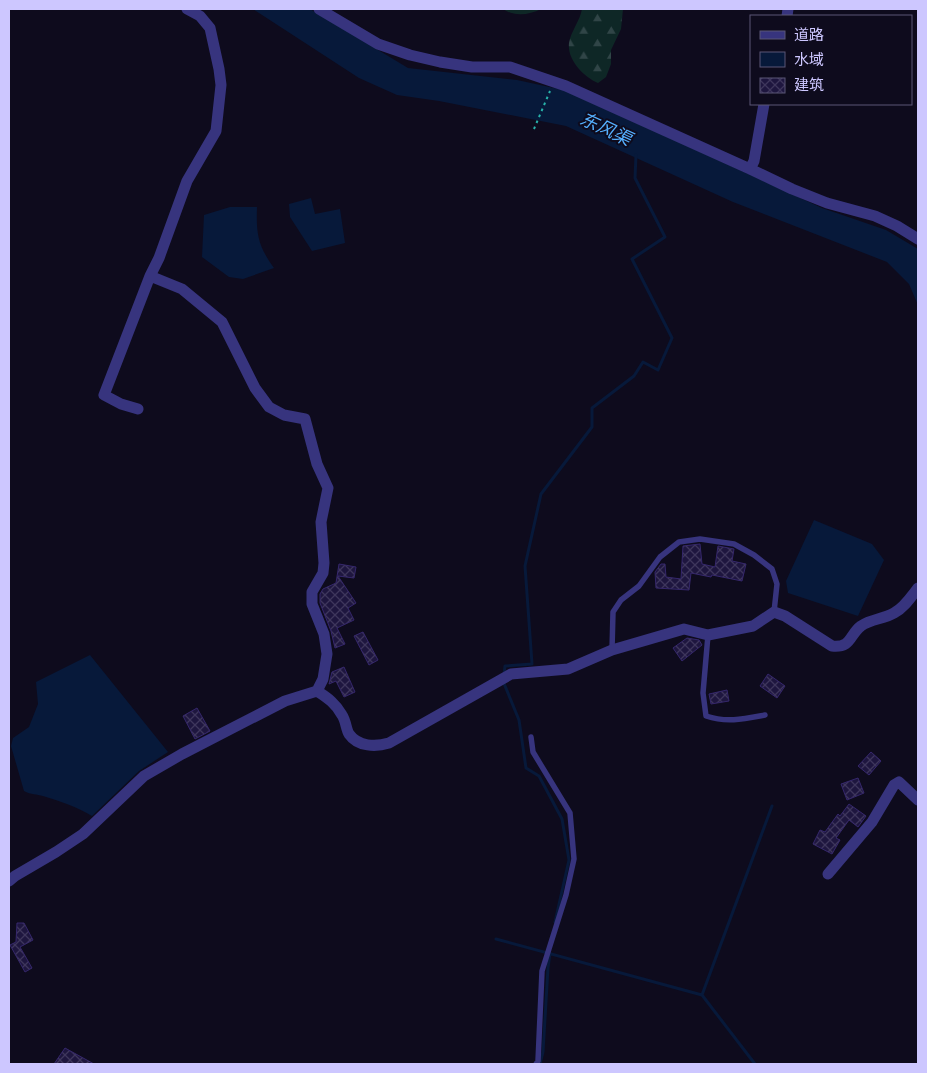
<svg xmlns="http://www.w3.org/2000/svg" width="927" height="1073" viewBox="0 0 927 1073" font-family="'Exo 2','Noto Sans SC',sans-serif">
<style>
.forest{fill:url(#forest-firs)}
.water{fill:#07193a}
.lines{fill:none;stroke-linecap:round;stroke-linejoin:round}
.stream{stroke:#07193a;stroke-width:3}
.building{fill:url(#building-cross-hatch);stroke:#35276c}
.path{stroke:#28b2aa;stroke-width:2;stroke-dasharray:2.5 4;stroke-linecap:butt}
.lane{stroke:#37347e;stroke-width:5.5}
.street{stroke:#37347e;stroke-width:11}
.labels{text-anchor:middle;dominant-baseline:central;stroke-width:4;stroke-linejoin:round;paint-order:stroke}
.water-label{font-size:18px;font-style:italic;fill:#55b0ff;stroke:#0e0b1d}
</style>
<defs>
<pattern id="forest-firs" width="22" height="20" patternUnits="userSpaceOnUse" patternTransform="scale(1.25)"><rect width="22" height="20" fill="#0e2726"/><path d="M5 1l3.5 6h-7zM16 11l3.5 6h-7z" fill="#304547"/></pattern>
<pattern id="building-cross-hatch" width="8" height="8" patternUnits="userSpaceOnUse" patternTransform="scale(1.25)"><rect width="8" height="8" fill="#1e163f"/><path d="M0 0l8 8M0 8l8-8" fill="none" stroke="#3e365c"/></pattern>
</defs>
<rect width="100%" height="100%" fill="#0e0b1d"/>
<path class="forest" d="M503 9H541C529 15 514 17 503 9Z
M582 9H623L621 29 611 50V64L606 77 598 83C584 77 567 60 569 43 571 31 580 21 582 9Z"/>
<path class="water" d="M253 9H310L408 68 517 80 568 91 822 208 886 230 918 249V305L909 284 887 262 733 202 566 126 439 101 397 95 359 78Z
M311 198 315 214 340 209 345 243 312 251 290 217 289 204Z
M230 207H257C256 234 258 246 274 268L243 279 229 277 202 257 204 215Z
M814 520 872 544 884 560 858 616 788 593 786 581Z
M90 655 168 752 139 771 92 816C77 807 60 801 43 796 37 794 31 795 24 791L11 746 13 738 29 727 38 704 36 682Z"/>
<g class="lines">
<path class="stream" d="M504 675 505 666 532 664 525 566 541 494 592 427V408L634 376 643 362 658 370 672 338 632 259 665 237 635 178 636 155
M503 681 519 720 526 768 539 776 562 819 569 860 555 922
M496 939 702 995 755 1064
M702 995 772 806
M540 1064 543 1052 548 968 550 953"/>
</g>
<path class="building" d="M700 544 702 564 715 567 718 546 734 549 732 561 746 564 742 581 712 575 711 577 691 573 689 590 656 588 655 572 661 564H665L666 577 681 579 683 546Z
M339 564 356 567 354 578 338 576 356 603 348 608 354 620 337 628 345 644 335 648 331 631 320 603V594L323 589 336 583Z
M363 632 378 660 369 665 354 636Z
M687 638 699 640 702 645 682 661 673 648Z
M344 667 355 692 344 697 336 681 329 684 332 672Z
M768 674 785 686 777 698 760 686Z
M727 690 729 701 711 704 709 694Z
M197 708 210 731 195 739 183 716Z
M871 752 881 761 869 775 858 766Z
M858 778 864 793 847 800 841 784Z
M849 804 866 816 858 827 849 820 836 838 840 840 832 854 813 844 820 830 825 832 838 814 840 816Z
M17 923H24L33 940 20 947 32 968 25 972 10 945 16 942Z
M65 1048 94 1064H54Z"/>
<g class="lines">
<path class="path" d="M534 129 550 91"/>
<path class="lane" d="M708 635 703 693 706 716C727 723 744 719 765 715
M612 650 613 612 621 600 639 586 660 557 679 542 700 539 734 544 754 555 772 569 777 584 774 612
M531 737 533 752 570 813 574 859 566 895 542 971 538 1061 536 1064"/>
<path class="street" d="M319 9 378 44 410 55 440 62 472 67H510L566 86 750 169 792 189 827 203 875 216 897 226 918 239
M787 16 788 9
M750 169 754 161 764 104
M138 409 121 404 104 395 150 276
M317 691C328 698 336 704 342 715 346 721 346 729 349 734 358 747 376 747 389 743L511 674 568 669 612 650 684 629 708 635 753 626 774 612 785 616 832 646C852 648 849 635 861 626 871 619 884 619 894 613 904 608 911 597 918 588
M828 874 872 822 894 785 899 782 918 800
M9 881 15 876 56 852 83 834 144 776 182 754 285 701 317 691 323 679 327 654 324 634 312 604V592L323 573 324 563 321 522 328 488 317 464 305 419 284 415 269 407 255 388 222 322 182 289 150 276 159 258 187 181 216 131 221 85 219 69 210 28 200 16 187 9"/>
</g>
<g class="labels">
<g class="water-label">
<text transform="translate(606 128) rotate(25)">东风渠</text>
</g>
</g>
<rect width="927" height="1073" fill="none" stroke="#cdc7ff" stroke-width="20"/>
<rect x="750" y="15" width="162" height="90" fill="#0e0b1d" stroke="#5a5677"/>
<rect x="760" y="31" width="25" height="8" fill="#37347e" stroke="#5a5677"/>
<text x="794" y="40" font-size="15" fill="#cdc7ff">道路</text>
<rect x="760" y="52" width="25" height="15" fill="#07193a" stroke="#5a5677"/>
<text x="794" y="65" font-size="15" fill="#cdc7ff">水域</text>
<rect x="760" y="78" width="25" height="15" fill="url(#building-cross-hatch)" stroke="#5a5677"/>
<text x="794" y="90" font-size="15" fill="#cdc7ff">建筑</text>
</svg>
